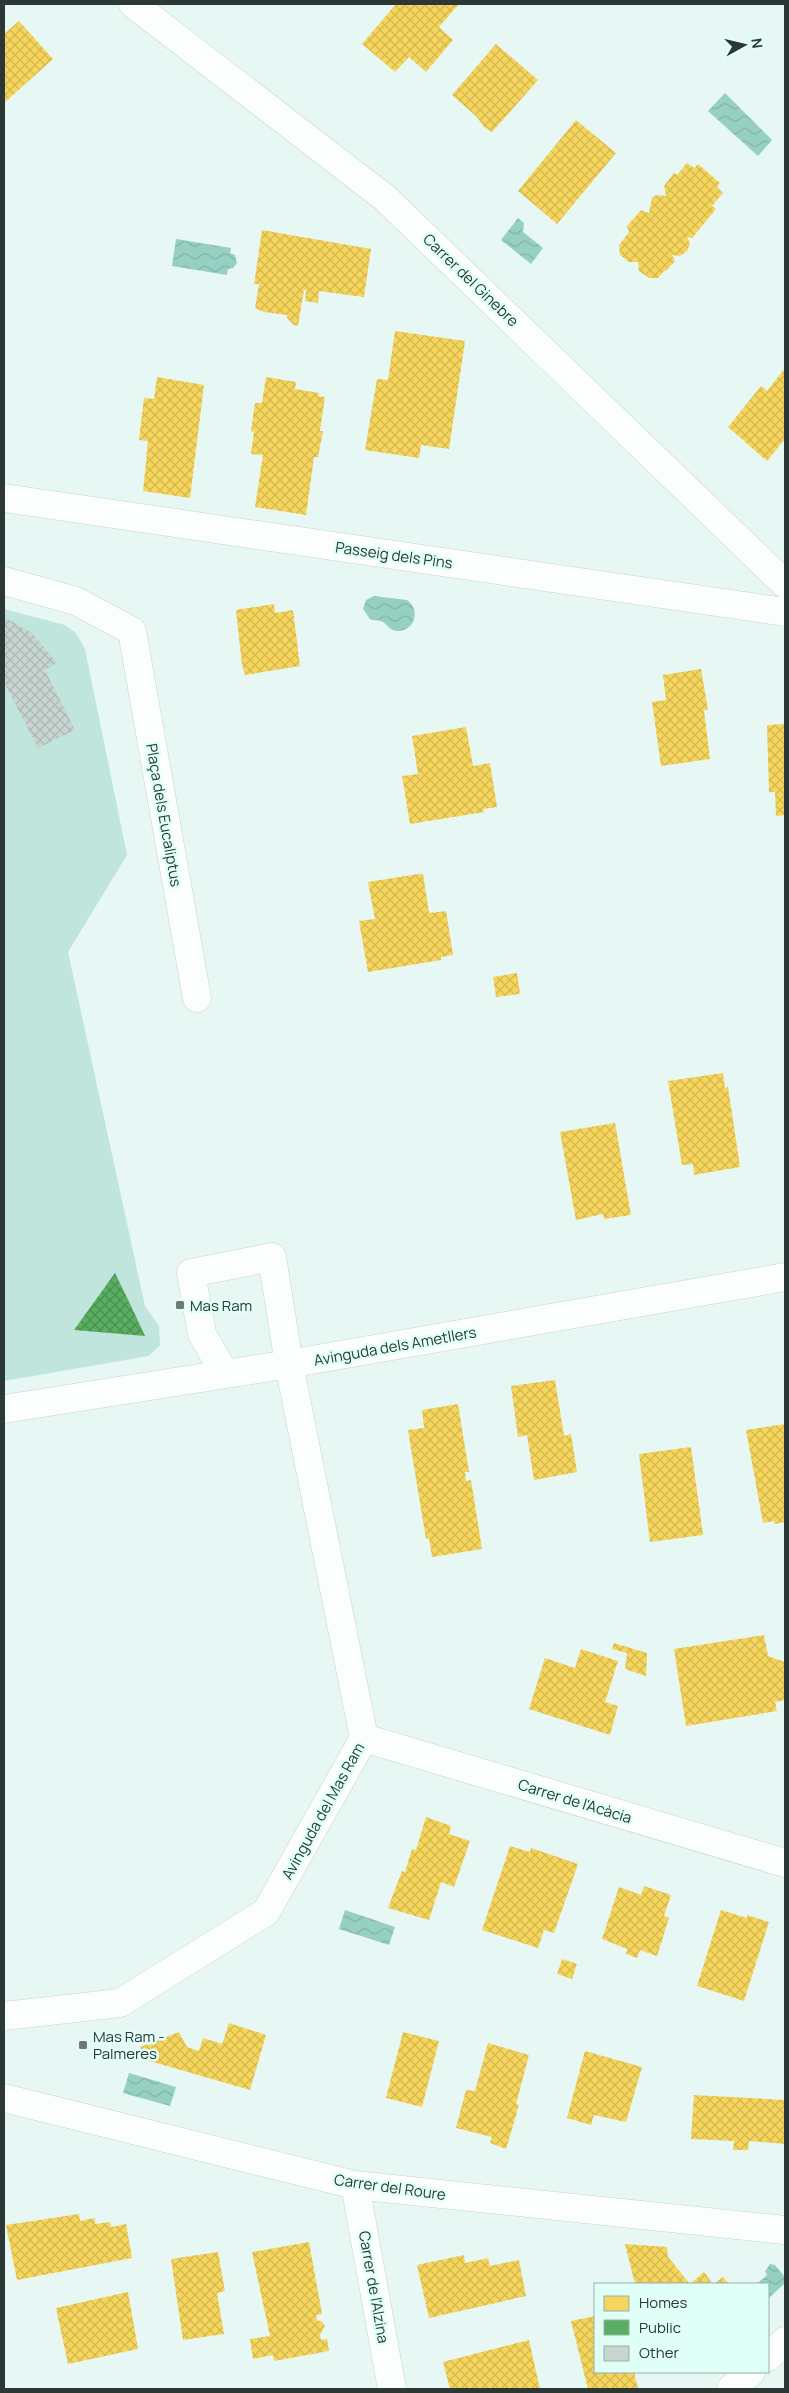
<svg xmlns="http://www.w3.org/2000/svg" width="789" height="2393" viewBox="0 0 789 2393" font-family="Manrope,sans-serif">
<style>
.green{fill:#c0e5dc}
.water{fill:url(#water-waves)}
.homes{fill:url(#homes-cross-hatch)}
.public{fill:url(#public-cross-hatch)}
.building{fill:url(#building-cross-hatch)}
.lines{fill:none;stroke-linecap:round;stroke-linejoin:round}
.street-casing{stroke:#c5d3cf;stroke-width:29}
.street{stroke:#fbfefd;stroke-width:28}
.poi-dot{fill:#6d7b78;stroke:#e0fff7;stroke-width:2}
.labels{text-anchor:middle;dominant-baseline:central;stroke-width:5;stroke-linejoin:round;paint-order:stroke}
.street-label{font-size:15px;fill:#2c3835;stroke:#e0fff7}
.poi-label{font-size:15px;fill:#2c3835;stroke:#e0fff7;text-anchor:start}
</style>
<defs>
<pattern id="water-waves" width="16" height="10" patternUnits="userSpaceOnUse" patternTransform="scale(1.25)"><rect width="16" height="10" fill="#96d0c3"/><path d="M0 5q4-4 8 0t8 0" fill="none" stroke="#81b3a8"/></pattern>
<pattern id="homes-cross-hatch" width="8" height="8" patternUnits="userSpaceOnUse" patternTransform="scale(1.25)"><rect width="8" height="8" fill="#f6d55c"/><path d="M0 0l8 8M0 8l8-8" fill="none" stroke="#d3b851"/></pattern>
<pattern id="public-cross-hatch" width="8" height="8" patternUnits="userSpaceOnUse" patternTransform="scale(1.25)"><rect width="8" height="8" fill="#5aae61"/><path d="M0 0l8 8M0 8l8-8" fill="none" stroke="#4b8f51"/></pattern>
<pattern id="building-cross-hatch" width="8" height="8" patternUnits="userSpaceOnUse" patternTransform="scale(1.25)"><rect width="8" height="8" fill="#c7d5d1"/><path d="M0 0l8 8M0 8l8-8" fill="none" stroke="#abb8b4"/></pattern>
</defs>
<rect width="100%" height="100%" fill="#e7f8f4"/>
<path class="green" d="M4 609 65 625 76 633 85 649 127 855 68 952 145 1306 159 1326 160 1345 149 1356 4 1381Z"/>
<path class="water" d="M725 93 772 140 758 156 708 111Z
M518 218 524 223 523 232 543 248 531 264 501 240Z
M176 239 231 248 230 253 235 255 237 263 233 268 228 269 227 275 172 266Z
M374 596 407 600C421 609 415 631 398 631 389 631 388 624 381 621 378 620 374 621 370 619L363 609 366 600Z
M345 1910 395 1927 389 1945 339 1929Z
M129 2073 176 2087 170 2106 123 2093Z
M770 2264 775 2265 785 2277V2283L768 2299V2284H757L767 2275 765 2271Z"/>
<path class="homes" d="M396 4H459L439 27 453 40 426 72 409 57 395 72 362 44Z
M19 21 53 59 4 103V34Z
M496 44 538 80 492 132 484 127 477 117 452 95Z
M576 120 616 153 557 224 518 191Z
M687 163 694 168 698 164 720 183 717 187 723 193 712 206 716 209 692 238 687 237 690 244 687 251 680 256 672 255 675 261 666 271H664L658 278H649L639 271 638 262H629L620 255 619 245 629 232 627 226 641 210 649 213 652 198 656 195 666 196 664 186 674 173 677 175Z
M262 230 371 249 364 297 319 291 318 303 305 301 306 290H304L298 326 294 325 287 318V315L264 312 255 308 259 284H254L255 278Z
M395 331 465 341 449 449 421 445 419 458 365 450 377 379 388 380Z
M785 368V439L767 461 728 427 761 386 767 391Z
M157 377 204 385 190 498 143 491 148 441 139 440 144 398 154 399Z
M266 377 296 382 295 389 319 393 318 396 325 397 320 431H323L318 457H314L306 515 255 507 263 455 251 454 254 432 251 431 255 403H262Z
M274 604 275 613 293 610 300 666 245 675 242 665 236 610Z
M701 669 708 710H704L710 759 661 766 652 702 666 700 663 675Z
M785 724V815L776 816 775 792H769L767 725Z
M466 727 473 766 490 763 497 807 483 809 484 812 410 824 402 776 418 774 412 736Z
M418 874H423L429 913 446 911 453 955 441 957V960L368 972 359 921 375 919 368 882Z
M517 973 520 994 496 997 493 977Z
M723 1073 725 1088 728 1087 740 1167 694 1175 693 1164 682 1165 668 1081Z
M615 1123 631 1215 604 1219 603 1214 576 1220 560 1132Z
M555 1380 564 1436 571 1434 577 1472 534 1480 527 1435 518 1437 511 1386Z
M458 1404 469 1472H465L466 1481 471 1480 482 1549 432 1557 429 1538 426 1539 408 1430 424 1428 422 1410Z
M785 1424V1522L775 1524 774 1521 763 1523 746 1430Z
M691 1447 703 1535 650 1542 639 1454Z
M764 1635 768 1656 785 1662V1700L775 1702 777 1711 686 1726 674 1649Z
M614 1643 647 1653 646 1676 625 1669 627 1653 612 1649Z
M581 1649 618 1661 605 1702 618 1706 610 1735 529 1709 545 1658 575 1668Z
M426 1817 451 1826 449 1834 470 1841 454 1887 441 1882 429 1920 388 1908 402 1871 405 1872 412 1849 416 1850Z
M510 1846 530 1852 531 1848 578 1864 554 1933 544 1930 538 1948 482 1930Z
M644 1886 671 1895 664 1916 669 1918 657 1956 640 1950 637 1958 626 1954 627 1949 602 1939 619 1887 641 1895Z
M721 1910 747 1918V1915L769 1922 744 2001 697 1986Z
M562 1959 577 1964 572 1979 557 1974Z
M229 2023 266 2035 250 2090 146 2060 140 2047 179 2032 187 2047 199 2051 203 2038 222 2044Z
M403 2032 439 2041 422 2107 386 2098Z
M488 2043 529 2055 516 2104 519 2105 506 2149 490 2143 492 2137 456 2128 466 2090 475 2091Z
M585 2051 642 2067 626 2122 594 2115 591 2125 567 2118Z
M694 2095 785 2100V2144L749 2141 748 2150H733L734 2141 691 2139Z
M79 2214 80 2221 95 2218V2224L110 2222 111 2227 126 2224 132 2258 17 2280 6 2225Z
M309 2242 322 2314 316 2315 317 2320 322 2322 325 2326 320 2335 321 2340 327 2339 329 2351 274 2361 273 2355 253 2359 250 2339 270 2336 252 2252Z
M625 2244 667 2247 668 2257 690 2284 704 2272 713 2284H635Z
M218 2252 225 2291 217 2293 224 2334 183 2340 171 2259Z
M464 2255 465 2263 488 2258 490 2266 519 2260 526 2296 429 2318 417 2265Z
M723 2277 729 2284H714Z
M128 2292 138 2349 68 2364 56 2308Z
M595 2316V2372H634L638 2388 588 2389 571 2321Z
M529 2340 540 2389H450L443 2362Z"/>
<path class="public" d="M115 1273 132 1308 145 1336 74 1330Z"/>
<path class="building" d="M4 617 32 633 57 663 45 670 75 730 38 748 4 682Z"/>
<g class="lines">
<g class="street-casing">
<path id="street" d="M133 4 385 198 785 584
M4 498 785 612
M4 581 76 601 132 631 197 998
M4 1409 289 1364 785 1277
M364 1738 785 1863
M4 2016 120 2003 266 1912 364 1738 289 1364 272 1257 191 1273 202 1334 225 1374
M4 2098 355 2185 785 2230
M355 2185 392 2389
M768 2357 785 2341
M731 2389 751 2372"/>
</g>
<use href="#street" class="street"/>
</g>
<g class="poi-dot">
<rect x="175" y="1300" width="10" height="10" rx="2.5"/>
<rect x="78" y="2040" width="10" height="10" rx="2.5"/>
</g>
<g class="labels">
<g class="street-label">
<text transform="translate(471 280) rotate(44)">Carrer del Ginebre</text>
<text transform="translate(394 555) rotate(8)">Passeig dels Pins</text>
<text transform="translate(164 815) rotate(80)">Plaça dels Eucaliptus</text>
<text transform="translate(395 1346) rotate(-10)">Avinguda dels Ametllers</text>
<text transform="translate(575 1801) rotate(17)">Carrer de l'Acàcia</text>
<text transform="translate(323 1811) rotate(-61)">Avinguda del Mas Ram</text>
<text transform="translate(390 2187) rotate(8)">Carrer del Roure</text>
<text transform="translate(374 2287) rotate(80)">Carrer de l'Alzina</text>
</g>
<g class="poi-label">
<text x="190" y="1305">Mas Ram</text>
<text x="93" y="2036">Mas Ram -<tspan x="93" dy="17">Palmeres</tspan></text>
</g>
</g>
<rect width="789" height="2393" fill="none" stroke="#2c3835" stroke-width="10"/>
<rect x="594" y="2283" width="175" height="90" fill="#e0fff7" stroke="#98afa9"/>
<rect x="604" y="2296" width="25" height="15" fill="#f6d55c" stroke="#98afa9"/>
<text x="639" y="2308" font-size="15" fill="#2c3835">Homes</text>
<rect x="604" y="2320" width="25" height="15" fill="#5aae61" stroke="#98afa9"/>
<text x="639" y="2333" font-size="15" fill="#2c3835">Public</text>
<rect x="604" y="2346" width="25" height="15" fill="#c7d5d1" stroke="#98afa9"/>
<text x="639" y="2358" font-size="15" fill="#2c3835">Other</text>
<g transform="translate(744 45) rotate(82)" stroke="#e0fff7" stroke-width="4" paint-order="stroke">
<path d="M0-4L9 19L0 12L-9 19Z" fill="#2c3835"/>
<text y="-8" font-size="14" font-weight="bold" text-anchor="middle" fill="#2c3835">N</text>
</g>
</svg>
